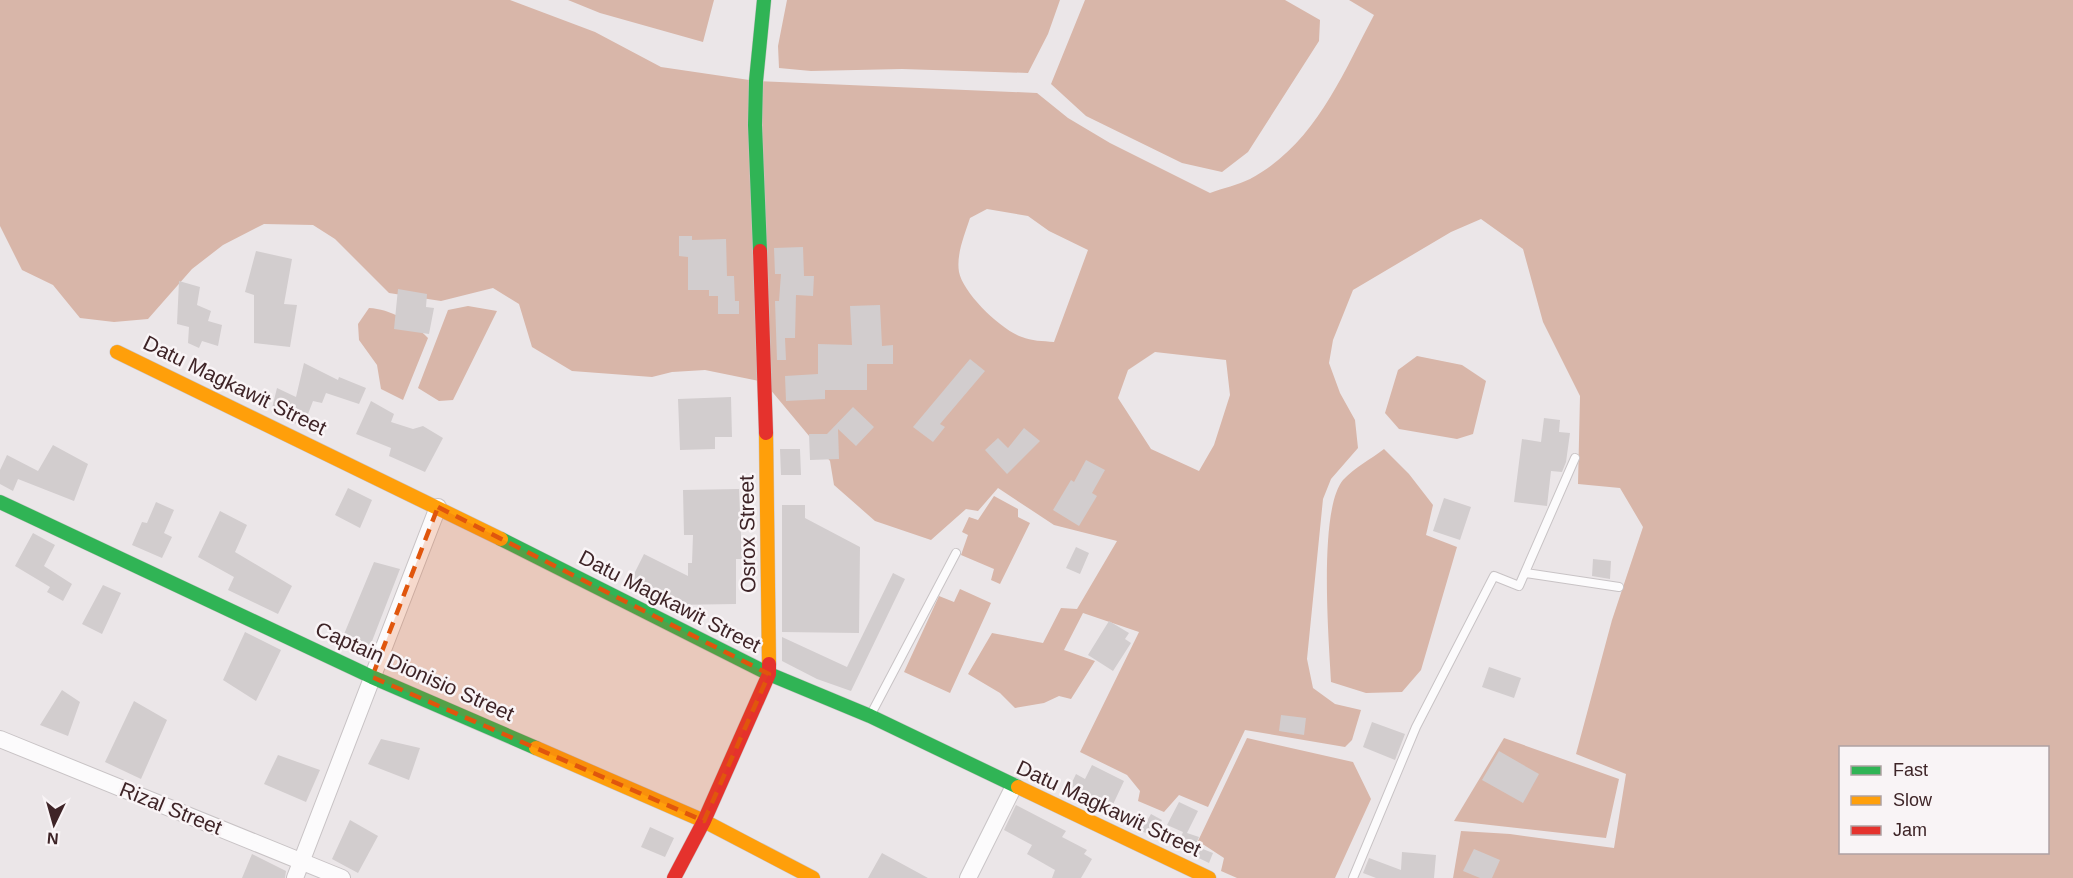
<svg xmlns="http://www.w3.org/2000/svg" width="2073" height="878" viewBox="0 0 2073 878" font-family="Arial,sans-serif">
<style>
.water{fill:#d8b6a9;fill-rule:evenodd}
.building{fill:#d2cdce}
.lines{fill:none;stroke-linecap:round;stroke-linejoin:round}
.lane-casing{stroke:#c8c3c5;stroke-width:10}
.street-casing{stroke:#c8c3c5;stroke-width:18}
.fast-casing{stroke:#c9c3c5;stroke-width:15}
.slow-casing{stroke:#c9c3c5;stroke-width:15}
.jam-casing{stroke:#c9c3c5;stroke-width:15}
.lane{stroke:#fcfbfc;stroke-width:8}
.street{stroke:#fcfbfc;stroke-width:16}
.fast{stroke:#30b455;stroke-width:14}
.slow{stroke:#ff9f0a;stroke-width:14}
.jam{stroke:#e5322d;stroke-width:14}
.marked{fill:#e0560d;fill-opacity:0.2;stroke:#e0560d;stroke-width:4.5;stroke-dasharray:12 8;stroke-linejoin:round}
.labels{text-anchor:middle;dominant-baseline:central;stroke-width:5;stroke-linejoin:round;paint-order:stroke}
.street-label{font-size:21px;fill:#3e2427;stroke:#f9f4f6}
</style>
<rect width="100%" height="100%" fill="#ebe6e8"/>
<path class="water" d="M0 0H510L595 32 661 67 756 81 1037 93 1068 118 1110 143 1210 193C1223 188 1238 185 1250 179 1315 144 1341 77 1374 15L1349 0H2073V878H1453L1461 831 1510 834 1614 848 1626 774 1576 754 1612 620 1643 527 1620 488 1578 484 1580 396 1543 322 1523 249 1481 219 1451 232 1353 290 1333 340 1329 363 1340 393 1355 420 1358 448 1331 479 1323 499 1307 659 1313 688 1335 704 1361 710 1352 740 1345 747 1245 730 1208 807 1179 795 1164 812 1138 801 1140 791 1127 775 1080 752 1139 632 1083 613 1064 650 1095 661 1071 699 1059 696 1044 703 1015 708 1000 693 968 674 992 633 1043 643 1061 608 1077 609 1117 541 1054 525 998 488 978 511 966 509 931 540 875 521 834 485 830 461 764 382 705 370 672 372 652 377 572 371 532 347 519 304 493 288 441 301 389 293 335 239 313 225 264 224 223 245 192 269 148 319 114 322 80 318 53 285 22 270 0 226ZM987 209 1028 216 1049 231 1088 250 1054 342C1043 341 1031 341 1022 337 1001 330 963 293 959 272 956 254 965 234 970 218ZM1155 352 1226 360 1230 395 1214 445 1199 471 1151 449 1118 398 1128 370ZM1840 748H2048V852H1840Z
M568 0H714L703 42 600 13Z
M787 0H1060L1048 34 1028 73 902 69 811 71 779 68 778 46Z
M1085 0H1285L1320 20 1319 41 1248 152 1222 172 1182 163 1086 116 1051 84Z
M468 306 497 311 453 400 439 401 418 388 448 310Z
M369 308C390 309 413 322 428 338L403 400 381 389 377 365 359 340 358 324Z
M1417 356 1462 365 1486 381 1473 434 1457 439 1399 429 1385 413 1398 370Z
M1384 449 1409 474 1433 505 1426 535 1457 547 1421 670 1402 692 1366 693 1331 682C1329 641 1318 510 1343 480 1354 468 1371 459 1384 449Z
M994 496 1018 509V517L1030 523 1000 584 991 580 994 569 961 555 968 535 962 532 969 517 978 520Z
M960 589 991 603 950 693 904 672 939 596 954 602Z
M1247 738 1353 762 1371 799 1335 878H1237L1221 871 1224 858 1198 841Z
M1504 738 1619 779 1606 838 1454 821Z"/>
<path class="building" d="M679 236H692V240L726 239 727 276H734L735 301H739V314H718V296H709V290H688V257L679 256Z
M803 247 804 276H814L813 296 796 295 795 338H785L786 360H777L775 301H779L781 274H775L774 248Z
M256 251 292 259 284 304 297 305 290 347 254 343V295L245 292Z
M179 281 200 287 197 305 211 311 208 321 222 325 218 346 202 341 199 348 188 343 189 327 177 324Z
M398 289 427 294 426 307 434 308 429 334 394 329Z
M880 305 882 346 893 345V364H867V390H825V399L786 401 785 376 818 374V344L852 345 850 306Z
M970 359 985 371 940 424 945 427 933 442 913 427Z
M304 363 338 380 339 377 366 388 359 404 326 393 322 403 313 401 303 427 271 412 277 388 296 397Z
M731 397 732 437H715V449L680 450 678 399Z
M371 401 394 414 391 422 413 429 423 426 443 438 425 472 389 456 391 448 356 434Z
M853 407 874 427 856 446 838 429 839 459 810 460 809 434H827Z
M1544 418 1560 420 1559 432 1570 433 1566 462 1562 472 1551 471 1547 506 1514 502 1522 439 1541 442Z
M1024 428 1040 441 1007 474 985 450 998 438 1008 448Z
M53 445 88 464 74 501 18 479 13 491 0 484V470L7 455 38 471Z
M780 449H800L801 475H781Z
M1086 460 1105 470 1092 493 1097 496 1079 526 1053 510 1071 480 1074 482Z
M348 488 372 500 360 528 335 515Z
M739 489 742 559H736V604L673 605 672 608 628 586 644 554 688 576V563H692L693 535H684L683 490Z
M1444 498 1471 507 1460 540 1433 531Z
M156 502 174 510 164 533 172 537 162 558 132 545 142 522 147 523Z
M782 505H805V518L860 547 859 633 782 632Z
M220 511 247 525 235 552 292 586 278 614 228 590 234 577 198 557Z
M33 533 55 545 44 566 72 584 63 601 47 592 50 587 15 566Z
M1076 547 1089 553 1080 574 1066 568Z
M1593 559 1611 561 1610 579 1592 576Z
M374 562 400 569 367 654 342 639Z
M893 573 905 579 851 691 817 679 782 661V637L847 667Z
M103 585 121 593 102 634 82 624Z
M1109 621 1129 633 1125 639 1131 643 1113 671 1088 655Z
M245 632 281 650 256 701 223 680Z
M1489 667 1521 678 1514 698 1482 687Z
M62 690 80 702 68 736 40 725Z
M134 701 167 720 141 779 105 762Z
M1281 715 1306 718 1304 735 1279 731Z
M1372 722 1405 734 1395 760 1363 747Z
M381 739 420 748 409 780 368 764Z
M1499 751 1539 774 1523 803 1482 780Z
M278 755 320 770 306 802 264 784Z
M1092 765 1124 781 1108 815 1066 795 1076 774 1085 779Z
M1179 802 1198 811 1187 833 1199 837 1195 846 1213 853 1209 863 1180 849 1181 846 1178 844 1183 832 1167 825Z
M1016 805 1066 831 1062 837 1087 850 1084 854 1092 859 1081 878H1052L1055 870 1027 854 1032 845 1004 830Z
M1151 814 1162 820 1153 836 1141 831Z
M350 820 378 836 358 873 332 859Z
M650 827 674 838 665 857 641 847Z
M1474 849 1500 860 1492 878H1480L1463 871Z
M1402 852 1436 855 1434 878H1376L1363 873 1369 858 1401 870Z
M882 853 928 878H868Z
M252 854 286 871 285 878H242Z"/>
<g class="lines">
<g class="lane-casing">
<path id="lane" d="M1526 573 1619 587
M870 716 956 553
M1353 878 1416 727 1494 576 1519 586 1575 458"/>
</g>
<g class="street-casing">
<path id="street" d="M0 739 342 878
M295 878 438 507
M968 878 1014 786"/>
</g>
<g class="fast-casing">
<path id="fast" d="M760 251 755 125 756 81 764 0
M0 502 372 677 536 748
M501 539 769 674 870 716 1018 787"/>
</g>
<g class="slow-casing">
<path id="slow" d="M117 352 501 539
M766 433 769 664
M536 748 704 821 813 878
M1018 787 1209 878"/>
</g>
<g class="jam-casing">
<path id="jam" d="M760 251 766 433
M674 878 704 821 769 674V664"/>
</g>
<use href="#lane" class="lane"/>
<use href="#street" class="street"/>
<use href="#fast" class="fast"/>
<use href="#slow" class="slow"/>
<use href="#jam" class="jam"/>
</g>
<path class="marked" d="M438 507 769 674 704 821 372 677Z"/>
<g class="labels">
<g class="street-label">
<text transform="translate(235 385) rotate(26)">Datu Magkawit Street</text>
<text transform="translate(747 534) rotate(-91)">Osrox Street</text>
<text transform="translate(670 601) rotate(27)">Datu Magkawit Street</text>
<text transform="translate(415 671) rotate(24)">Captain Dionisio Street</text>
<text transform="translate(171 808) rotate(22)">Rizal Street</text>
<text transform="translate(1109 808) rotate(25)">Datu Magkawit Street</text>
</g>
</g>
<rect x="1839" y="746" width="210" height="108" fill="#f9f4f6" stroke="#aea1a3" stroke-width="1.5"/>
<rect x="1851" y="766" width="30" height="9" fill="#30b455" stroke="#aea1a3" stroke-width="1.5"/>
<text x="1893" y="776" font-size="18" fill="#3e2427">Fast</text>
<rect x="1851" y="796" width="30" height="9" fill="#ff9f0a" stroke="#aea1a3" stroke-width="1.5"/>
<text x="1893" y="806" font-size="18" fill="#3e2427">Slow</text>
<rect x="1851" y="826" width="30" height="9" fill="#e5322d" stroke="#aea1a3" stroke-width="1.5"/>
<text x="1893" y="836" font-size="18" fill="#3e2427">Jam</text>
<g transform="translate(54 824) rotate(185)" stroke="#f9f4f6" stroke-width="4.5" paint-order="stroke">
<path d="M0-4.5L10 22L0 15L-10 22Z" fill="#3e2427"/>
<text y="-9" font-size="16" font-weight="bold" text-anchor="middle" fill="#3e2427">N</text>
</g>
</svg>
